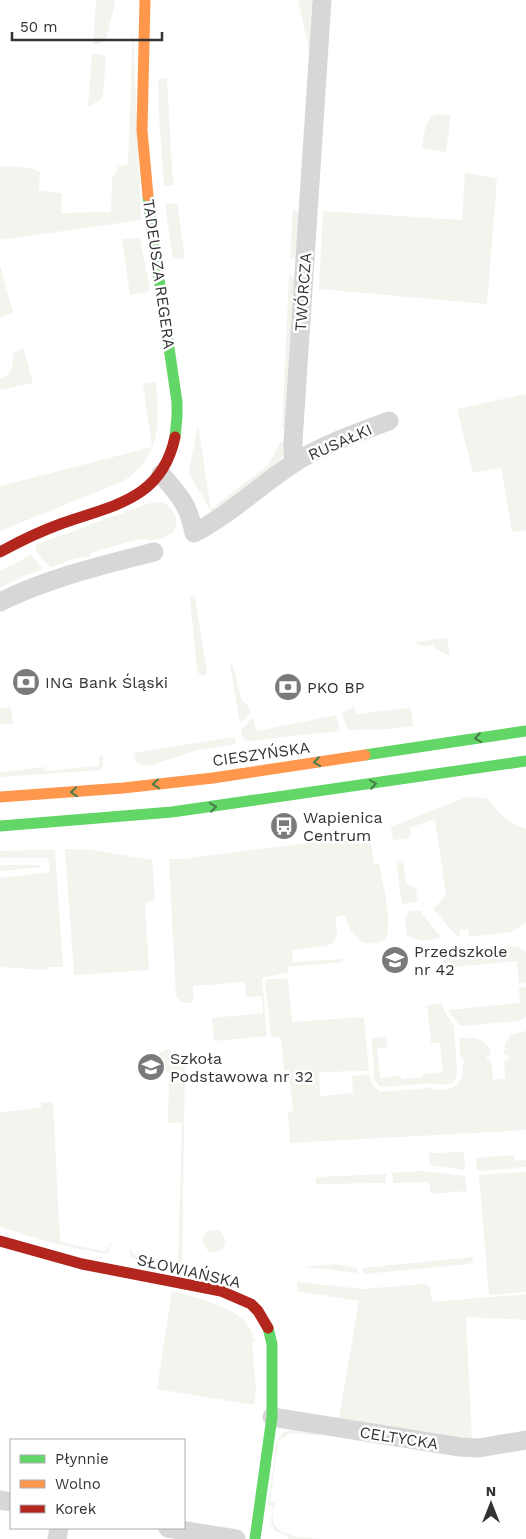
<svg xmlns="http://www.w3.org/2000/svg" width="526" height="1539" viewBox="0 0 526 1539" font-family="'Work Sans',sans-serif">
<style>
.green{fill:#f1f5ed}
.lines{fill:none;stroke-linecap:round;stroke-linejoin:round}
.street{stroke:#d7d7d7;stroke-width:19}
.fast{stroke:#63d668;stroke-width:11}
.slow{stroke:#ff974d;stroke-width:11}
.jam{stroke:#b3261e;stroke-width:11}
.oneway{stroke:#497c4b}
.labels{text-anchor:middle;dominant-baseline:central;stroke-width:5;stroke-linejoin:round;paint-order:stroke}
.street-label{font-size:16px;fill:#333;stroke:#fff}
.poi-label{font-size:16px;fill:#333;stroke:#fff;text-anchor:start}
</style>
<rect width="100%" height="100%" fill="#fff"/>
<path class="green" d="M96 0H115C114 13 108 25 107 38L100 44H93Z
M298 0H312L309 49Z
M133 26 141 220 0 240V166L32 168 40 173 39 191 62 193 61 213 111 212 112 178 119 166 128 164Z
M92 53 106 56 103 96 99 101 88 107Z
M167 78 172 170 174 185 164 186 159 118 158 79Z
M436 114 451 115 446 152 422 149C424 137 424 118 436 114Z
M465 172 497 179 487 304 319 289 323 211 462 220Z
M177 203 185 258 173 259 165 204Z
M293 209 300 213 297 257 290 259Z
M140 238 150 290 144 293 130 295 122 239Z
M0 265 13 313 0 318Z
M289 275 295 279 286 428H282Z
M23 347 33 383 0 390V378C13 375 13 366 13 354Z
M156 382C159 423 162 457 122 482L0 531V486L152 447 143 384Z
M526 394V530L512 532 501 468 473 473 457 409Z
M198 426 211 509 268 465 281 442H286C285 454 281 461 273 469L213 511H210L206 502 190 476 189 470Z
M162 502C174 508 180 519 174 532L163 538 154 540 140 539 92 552 89 557 76 558 51 567C44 562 36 555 35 545L150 503Z
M31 555 43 569 24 576 0 588V571Z
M195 596 207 674 204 676 198 673 197 669 190 599 191 597Z
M447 638 450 656 437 650 432 645 421 646 415 642Z
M230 663H232L242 701 248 705 251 713 244 720 241 721 239 719Z
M11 707 13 724H0V708Z
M354 707 357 714 411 708 413 726 389 729 348 730 342 713Z
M336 715 340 731 250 741 245 740 241 732 242 729 253 717 256 731Z
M235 737 236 744 198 750 148 766C138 766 136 762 133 753Z
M103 755V764L101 770 0 777V772L44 767 46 773V771L99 766V756Z
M467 797 488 798C498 814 508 823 526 829V922L512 932 469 937 468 929 460 930 459 937 457 936 433 909 446 895 435 819 409 828 411 835 407 839 393 840 391 827Z
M370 835 374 864H379C382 878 394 928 385 939 379 945 370 944 362 942L351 931 345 915 335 917 337 933 333 943 326 946 292 950 293 962 342 959 343 962 288 967V973L262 978 267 1036 214 1041 212 1018 263 1013 262 996 246 997 245 982 193 986 194 1000 190 1003H183L176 997 169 859H182Z
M65 849 92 850 152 860 155 900 149 901 145 905 149 970 74 975Z
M27 850H55L63 967H47V970L0 967V878L50 872 48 858H0V851Z
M396 861H403L406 883 416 889 418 901 402 904Z
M0 865H41V867L0 871Z
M411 911H420L440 936 439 938 421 941 407 936C406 927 402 916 411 911Z
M512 946 519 947 526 952V983L519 984 517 961 444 968 443 951Z
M288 978 292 1022 364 1017 369 1071 319 1072 320 1096 353 1093 352 1076 369 1074 373 1086 380 1092 429 1088 436 1090 448 1089 457 1085 462 1078 463 1064 465 1063 464 1059H461L459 1038C475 1037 488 1038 491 1055L487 1056V1060H491L493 1080 505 1079 504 1060 509 1059 508 1055H504L505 1043 511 1035 526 1031V1130L290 1143 288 1112 293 1111 289 1071H284L281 1038 271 1036 265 980Z
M526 987V1017L518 1021 460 1026 448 1010 520 1003 519 988Z
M443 1004 444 1011 454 1026 457 1073 455 1080 452 1083 442 1085 430 1083 385 1087 379 1086 374 1079 372 1038 387 1037V1047L377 1048 380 1078 401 1076V1079L423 1077V1074L443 1072 440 1043H431L427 1005Z
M168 1049 183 1056 185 1063 182 1270H178V1267L133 1259 130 1253V1246L133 1255 178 1263 182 1123H168L169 1072H160V1053Z
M41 1102H53L60 1242 104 1251 108 1249 110 1243H112L107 1254C70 1248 35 1239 0 1226V1112L41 1108Z
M464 1152 465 1170 430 1165 429 1153Z
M514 1155V1161L526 1160V1167L477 1171 476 1158Z
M421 1171 465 1176 467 1191 431 1194 429 1182 393 1183 392 1173Z
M526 1172V1292L489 1295 479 1175Z
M386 1174V1183L316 1184V1177Z
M203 1241a11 11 0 1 1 22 0a11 11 0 1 1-22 0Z
M473 1257V1261L469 1264 364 1274 362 1268Z
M335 1264 357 1268 358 1273 305 1267Z
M297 1282 362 1289 426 1284 430 1287 432 1302 526 1294V1320L466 1317 472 1440 479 1442 339 1418 359 1301 297 1291Z
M172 1291C193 1297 225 1304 241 1318 249 1324 252 1333 255 1341L252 1342 256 1390 254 1405 157 1389Z
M291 1430 318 1434V1436C304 1434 288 1429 278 1442L270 1502 275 1503C274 1508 272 1514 273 1519 274 1538 306 1537 320 1539H288L287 1536 275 1531 271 1524 273 1506 268 1505 277 1441 283 1433Z"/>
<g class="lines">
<path class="street" d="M293 464V442L322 0
M161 474C179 495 189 505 194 533 229 515 258 487 291 465 320 446 356 433 389 421
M0 602C48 578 103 565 154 552
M272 1417 460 1447 479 1448 526 1440
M0 1500 11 1502
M168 1528 236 1539
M57 1539 59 1528"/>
<path class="fast" d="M148 196 151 225 177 402V417L175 437
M365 755 526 731
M0 826 172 812 526 761
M255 1539 272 1417V1344L268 1328"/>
<path class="slow" d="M145 0 142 130 148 196
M0 797 123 788 213 778 365 755"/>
<path class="jam" d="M0 552C20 541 41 531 63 523 114 505 162 499 175 437
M0 1241 82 1264 221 1291 251 1304 258 1311 268 1328"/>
</g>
<defs><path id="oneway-chevron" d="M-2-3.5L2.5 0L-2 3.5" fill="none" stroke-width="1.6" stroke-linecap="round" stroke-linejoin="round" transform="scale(1.25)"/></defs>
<g class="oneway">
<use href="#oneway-chevron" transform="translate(478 738) rotate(172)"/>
<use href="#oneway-chevron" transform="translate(317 762) rotate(172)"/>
<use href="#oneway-chevron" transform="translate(156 784) rotate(174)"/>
<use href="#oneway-chevron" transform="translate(373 784) rotate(-8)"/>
<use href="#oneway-chevron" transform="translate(74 792) rotate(175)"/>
<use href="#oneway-chevron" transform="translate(213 807) rotate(-8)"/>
</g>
<defs>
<g id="bank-disc" transform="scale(1.4375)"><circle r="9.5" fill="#7a7a7a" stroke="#fff"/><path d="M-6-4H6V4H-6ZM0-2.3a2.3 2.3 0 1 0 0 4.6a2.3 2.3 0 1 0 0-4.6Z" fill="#fff"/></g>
<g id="bus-disc" transform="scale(1.4375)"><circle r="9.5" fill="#7a7a7a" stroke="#fff"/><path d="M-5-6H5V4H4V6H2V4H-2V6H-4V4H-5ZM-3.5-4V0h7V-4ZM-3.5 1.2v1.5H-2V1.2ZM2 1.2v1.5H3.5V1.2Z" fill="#fff"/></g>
<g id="school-disc" transform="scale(1.4375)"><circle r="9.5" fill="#7a7a7a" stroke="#fff"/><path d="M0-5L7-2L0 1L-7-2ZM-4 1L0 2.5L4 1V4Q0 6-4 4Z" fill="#fff"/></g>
</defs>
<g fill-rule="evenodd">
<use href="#bank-disc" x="26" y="682"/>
<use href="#bank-disc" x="288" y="687"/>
<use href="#bus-disc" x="284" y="826"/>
<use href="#school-disc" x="395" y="960"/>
<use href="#school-disc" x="151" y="1067"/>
</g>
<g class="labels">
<g class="street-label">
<text transform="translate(159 274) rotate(82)">TADEUSZA REGERA</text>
<text transform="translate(303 292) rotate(-86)">TWÓRCZA</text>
<text transform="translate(340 442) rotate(-24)">RUSAŁKI</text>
<text transform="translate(261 754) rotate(-8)">CIESZYŃSKA</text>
<text transform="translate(189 1271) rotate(13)">SŁOWIAŃSKA</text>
<text transform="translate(399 1438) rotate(9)">CELTYCKA</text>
</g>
<g class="poi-label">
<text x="45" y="682">ING Bank Śląski</text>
<text x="307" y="687">PKO BP</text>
<text x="303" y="817">Wapienica<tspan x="303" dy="18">Centrum</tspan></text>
<text x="414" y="951">Przedszkole<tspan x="414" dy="18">nr 42</tspan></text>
<text x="170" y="1058">Szkoła<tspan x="170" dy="18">Podstawowa nr 32</tspan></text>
</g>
</g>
<rect x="10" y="1439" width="175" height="90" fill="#ffffff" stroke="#adadad"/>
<rect x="20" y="1455" width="25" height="8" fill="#63d668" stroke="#adadad"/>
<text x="55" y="1464" font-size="15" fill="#333333">Płynnie</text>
<rect x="20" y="1480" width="25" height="8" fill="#ff974d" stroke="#adadad"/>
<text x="55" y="1489" font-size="15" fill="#333333">Wolno</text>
<rect x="20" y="1505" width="25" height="8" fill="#b3261e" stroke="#adadad"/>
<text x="55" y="1514" font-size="15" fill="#333333">Korek</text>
<g transform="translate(491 1504)" stroke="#ffffff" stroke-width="4" paint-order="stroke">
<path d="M0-4L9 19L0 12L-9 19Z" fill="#333333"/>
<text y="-8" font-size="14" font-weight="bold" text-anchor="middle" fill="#333333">N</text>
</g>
<path d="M12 32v8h150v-8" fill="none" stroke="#333333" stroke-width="2.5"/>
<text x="20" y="32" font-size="15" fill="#333333" stroke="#ffffff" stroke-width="4" paint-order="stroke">50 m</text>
</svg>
